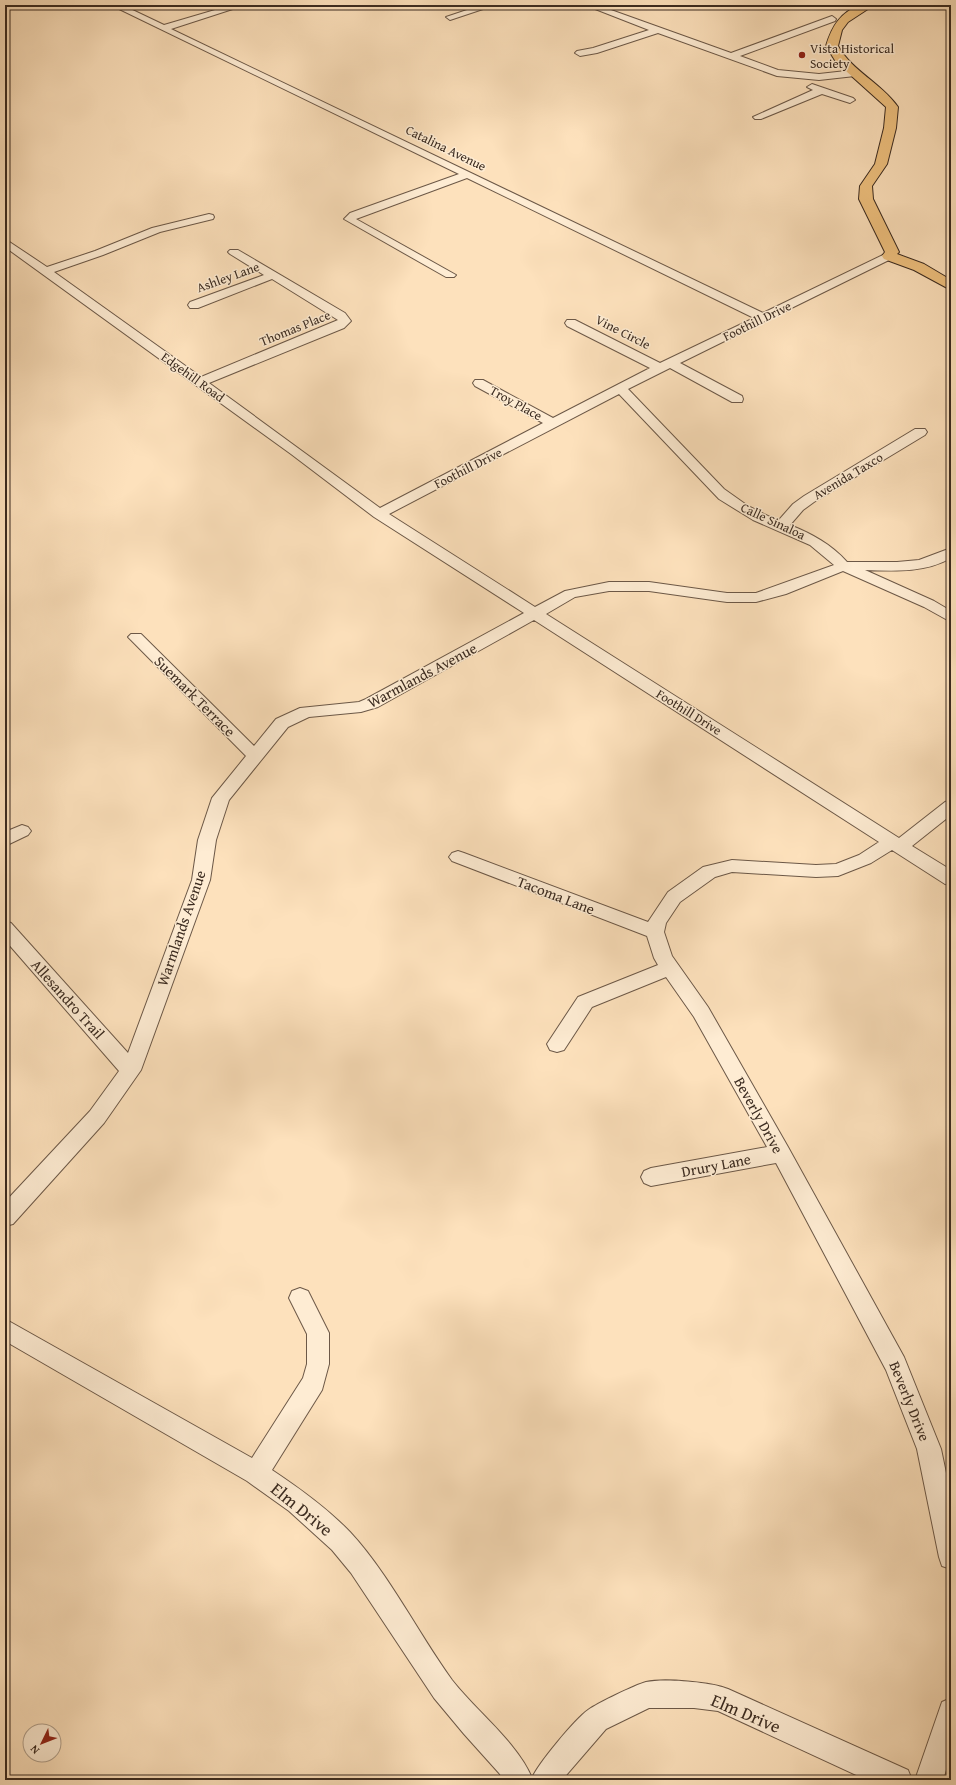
<svg xmlns="http://www.w3.org/2000/svg" width="956" height="1785" viewBox="0 0 956 1785" font-family="'Gentium Book Plus',serif">
<style>
.lines{fill:none;stroke-linecap:round;stroke-linejoin:round}
.minor-casing{stroke:#6c5847;stroke-width:2}
.major-casing{stroke:#3b2b20;stroke-width:2}
.minor{fill:#feecd3;fill-rule:evenodd}
.major{fill:#eec07e;fill-rule:evenodd}
.poi-dot{fill:#8f2418;stroke:#feecd3;stroke-width:1.5}
.labels{text-anchor:middle;dominant-baseline:central;stroke-width:3;stroke-linejoin:round;paint-order:stroke}
.far-poi-label{font-size:13px;fill:#3b2b20;stroke:#feecd3;text-anchor:start}
.far-street-label{font-size:13px;fill:#3b2b20;stroke:#feecd3}
.street-label{font-size:15px;fill:#3b2b20;stroke:#feecd3}
.near-street-label{font-size:18px;fill:#3b2b20;stroke:#feecd3}
</style>
<rect width="100%" height="100%" fill="#fde1bc"/>
<filter id="stains"><feTurbulence type="fractalNoise" baseFrequency=".005" numOctaves="4"/><feColorMatrix values="0 0 0 0 .2 0 0 0 0 .09 0 0 0 0 .02 0 0 0 .5 -.17"/></filter>
<radialGradient id="worn" r=".72"><stop offset=".6" stop-color="#630" stop-opacity="0"/><stop offset="1" stop-color="#630" stop-opacity=".3"/></radialGradient>
<g class="lines">
<g class="minor-casing">
<path id="minor" d="M111 5H122L164 25 232 5H245L171 29 763 313 885 254H893L895 256 893 258 680 363 742 396 743 399 742 402H732L670 368 628 389 724 489 748 506 778 521 793 504 804 496 915 429H925L927 432 925 435 814 502 803 510 790 525C812 534 831 544 847 562H897L919 560 951 548V558C925 573 894 571 865 570L934 601 951 611V622L924 607 843 571 786 594 756 602H727L649 591H609L575 597 546 614 899 838 945 802 951 800V815L912 846 951 870V885L945 884 892 850 871 863 838 876 816 877 732 872 715 877 680 902 666 923 664 932 672 956 708 1007 788 1147 904 1357 941 1449 951 1497V1569L942 1566 939 1557 917 1449 886 1370 776 1163 651 1186 644 1183 641 1177 644 1171 651 1168 767 1147 694 1017 666 977 592 1007 564 1050 557 1052 550 1050 547 1044 578 997 658 965 654 958 647 936 452 861 449 857 452 853 458 851 464 853 648 922 668 892 703 867 732 860 816 865 836 864 859 855 879 842 534 620 378 707 361 712 309 717 288 727 229 800 216 840 210 880 141 1070 104 1123 13 1224 5 1226V1202L90 1111 119 1071 5 940V921L11 923 128 1053 192 880 198 840 212 798 246 756 131 640 128 637 131 634H141L254 746 276 719 300 708 359 702 366 699 524 613 374 517 291 454 5 247V239L47 267 95 251 152 228 209 214 213 215 214 217 213 219 160 232 103 255 54 272 201 377 338 320 272 279 198 308H190L188 305 190 302 264 275 230 254 228 252 230 250H238L345 313 351 321 344 328 209 383 380 508 543 423 475 386 473 383 475 380H483L553 418 650 368 567 326 565 323 567 320H575L660 363 754 318 467 178 356 219 456 275 454 277H446L344 219 350 213 459 174ZM619 394 719 499 753 520 810 545 834 565 756 593H727L649 582H609L565 591 535 607 389 514Z
M482 5H495L450 20 446 17Z
M585 5H597L731 53 832 16 836 19 835 21 740 56 778 70 819 74 855 70 860 73 855 76 819 80 777 76 658 33 597 53 580 56 575 53 577 51 593 48 649 30Z
M812 84 853 98 855 100 850 103 822 94 761 119H755L753 117 813 90 807 87Z
M22 825 28 827 31 831 28 835 5 846V832Z
M300 1288 308 1291 329 1333V1364L322 1390 272 1470C299 1488 327 1508 350 1532 389 1574 418 1633 452 1680 477 1712 517 1742 532 1778 538 1764 575 1719 588 1710 598 1703 635 1685 646 1682 663 1678 713 1682 728 1689L908 1770 912 1780H867L718 1711 694 1708H649L606 1729 562 1780H504L499 1773 464 1734 434 1698 351 1573 332 1550 289 1511 247 1481 5 1341V1319L252 1458 303 1378 307 1364V1334L289 1298 292 1291Z
M951 1698V1753L943 1780H915L942 1702Z"/>
</g>
<g class="major-casing">
<path id="major" d="M860 5H874L848 22 842 30 838 46C852 71 881 83 898 107L896 128 887 164 872 186 873 199 899 252 897 254 924 264 951 280V290L914 270 884 259 882 256 885 252 859 199 860 186 875 164 884 128 886 107 836 62 826 46C832 26 840 13 860 5Z"/>
</g>
<use href="#minor" class="minor"/>
<use href="#major" class="major"/>
</g>
<circle class="poi-dot" cx="802" cy="55" r="4"/>
<g class="labels">
<g class="far-poi-label">
<text x="810" y="48">Vista Historical<tspan x="810" dy="15">Society</tspan></text>
</g>
<g class="far-street-label">
<text transform="translate(446 148) rotate(26)">Catalina Avenue</text>
<text transform="translate(228 277) rotate(-20)">Ashley Lane</text>
<text transform="translate(757 321) rotate(-26)">Foothill Drive</text>
<text transform="translate(295 328) rotate(-22)">Thomas Place</text>
<text transform="translate(623 332) rotate(27)">Vine Circle</text>
<text transform="translate(193 377) rotate(36)">Edgehill Road</text>
<text transform="translate(516 403) rotate(29)">Troy Place</text>
<text transform="translate(468 468) rotate(-27)">Foothill Drive</text>
<text transform="translate(848 476) rotate(-31)">Avenida Taxco</text>
<text transform="translate(773 521) rotate(25)">Calle Sinaloa</text>
<text transform="translate(689 712) rotate(32)">Foothill Drive</text>
</g>
<g class="street-label">
<text transform="translate(422 675) rotate(-28)">Warmlands Avenue</text>
<text transform="translate(195 696) rotate(45)">Suemark Terrace</text>
<text transform="translate(556 895) rotate(21)">Tacoma Lane</text>
<text transform="translate(181 928) rotate(-71)">Warmlands Avenue</text>
<text transform="translate(68 999) rotate(48)">Allesandro Trail</text>
<text transform="translate(759 1115) rotate(61)">Beverly Drive</text>
<text transform="translate(716 1165) rotate(-11)">Drury Lane</text>
<text transform="translate(910 1401) rotate(68)">Beverly Drive</text>
</g>
<g class="near-street-label">
<text transform="translate(302 1509) rotate(39)">Elm Drive</text>
<text transform="translate(746 1713) rotate(23)">Elm Drive</text>
</g>
</g>
<rect width="956" height="1785" fill="none" stroke="#fde1bc" stroke-width="20"/>
<rect x="6" y="6" width="944" height="1773" fill="none" stroke="#3b2b20" stroke-width="2"/>
<rect x="10" y="10" width="936" height="1765" fill="none" stroke="#3b2b20"/>
<g transform="translate(42 1743) rotate(227)"><circle r="19" fill="#feecd3" stroke="#b09f8b"/>
<path d="M0-3L7 15L0 10L-7 15Z" fill="#8f2418"/>
<text y="-6" font-size="11" font-weight="bold" text-anchor="middle" fill="#3b2b20">N</text>
</g>
<rect width="100%" height="100%" filter="url(#stains)"/>
<rect width="100%" height="100%" fill="url(#worn)"/>
</svg>
